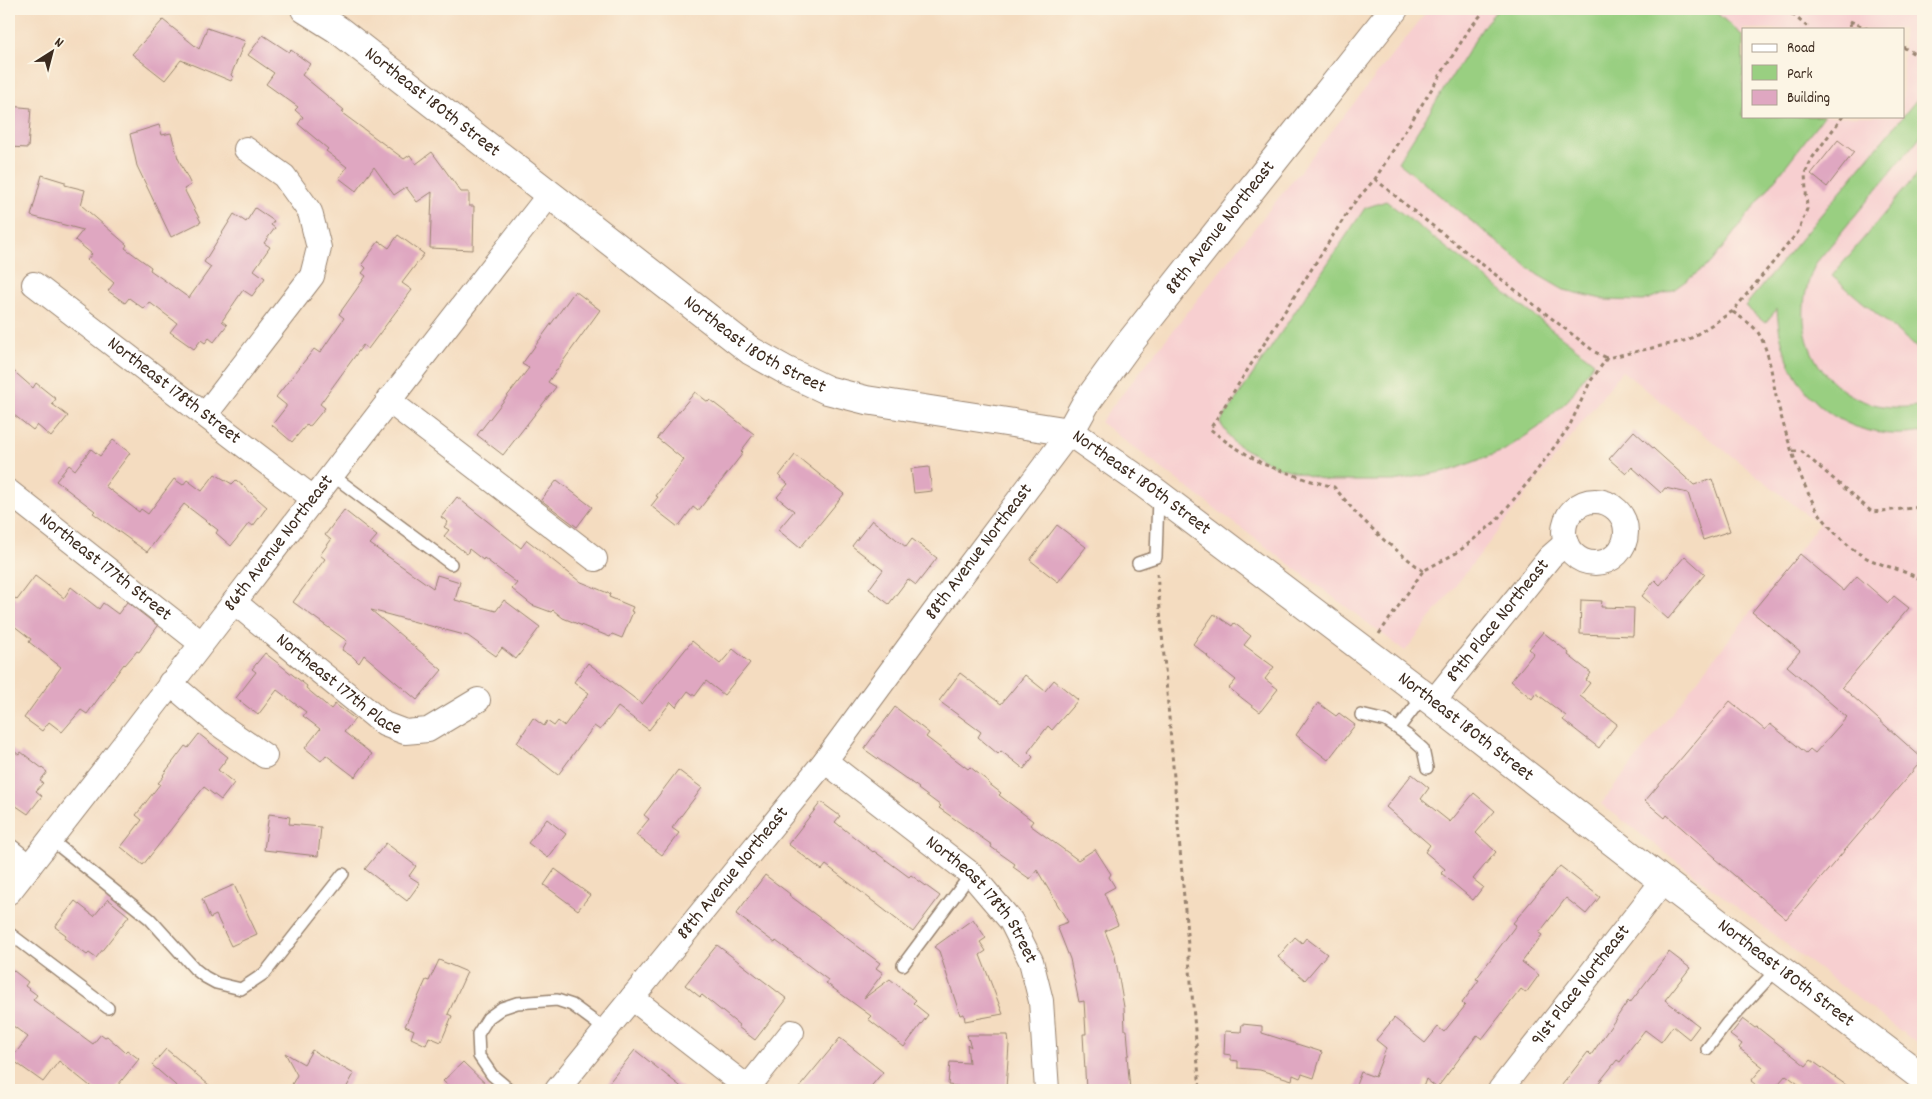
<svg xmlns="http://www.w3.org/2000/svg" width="1932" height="1099" viewBox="0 0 1932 1099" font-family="Dekko,sans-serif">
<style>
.built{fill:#f7cfd0;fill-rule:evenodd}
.green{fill:#99cf81;stroke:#6a7c50}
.building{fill:#dfa7c1}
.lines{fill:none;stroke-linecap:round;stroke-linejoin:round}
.service-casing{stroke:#98836f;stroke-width:14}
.minor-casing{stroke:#98836f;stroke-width:26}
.tertiary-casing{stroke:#98836f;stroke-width:30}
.path{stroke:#98836f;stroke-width:3;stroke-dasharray:4 4;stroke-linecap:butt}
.service{stroke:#fff;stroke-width:11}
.minor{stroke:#fff;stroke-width:24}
.tertiary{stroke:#fff;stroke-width:28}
.labels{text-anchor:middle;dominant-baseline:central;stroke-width:5;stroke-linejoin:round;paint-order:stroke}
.street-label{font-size:19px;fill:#3b2a1e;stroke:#fcf5e5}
</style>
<rect width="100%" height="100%" fill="#fcf5e5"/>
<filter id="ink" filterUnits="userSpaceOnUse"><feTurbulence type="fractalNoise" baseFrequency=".02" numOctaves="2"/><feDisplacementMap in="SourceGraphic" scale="10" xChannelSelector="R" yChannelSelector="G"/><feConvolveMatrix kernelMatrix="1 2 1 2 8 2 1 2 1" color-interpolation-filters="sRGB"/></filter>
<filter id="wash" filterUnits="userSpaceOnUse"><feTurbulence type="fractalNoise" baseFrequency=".0096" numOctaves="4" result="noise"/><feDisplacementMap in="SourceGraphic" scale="20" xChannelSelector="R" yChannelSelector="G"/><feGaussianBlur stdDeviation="1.12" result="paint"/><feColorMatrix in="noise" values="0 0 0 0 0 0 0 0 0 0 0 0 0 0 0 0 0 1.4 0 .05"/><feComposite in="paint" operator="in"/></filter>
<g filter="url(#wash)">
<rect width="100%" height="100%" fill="#f4dcc0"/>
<path class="built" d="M1429 9H1923V1048L1601 804 1819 524 1622 371 1405 651 1100 422ZM1743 29H1903V116H1743Z"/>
<path class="green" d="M1498 9H1712L1743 36V116H1824L1711 263 1673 290 1643 301 1606 300 1564 290 1538 275 1398 162 1485 24Z
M1923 92V133L1816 263C1777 342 1836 422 1923 405V432C1841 446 1781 390 1777 309L1765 323 1745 306Z
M1923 167V353L1832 276Z
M1386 201 1594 362 1569 399 1539 427 1503 451 1452 470 1394 481H1327L1275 466 1234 443 1220 423 1365 208Z"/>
<g id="blocks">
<path class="building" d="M163 20 199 49 207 28 245 41 231 75 233 77 231 81 181 60 165 80 132 54Z
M263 35 289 52 291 50 310 64 302 75 344 110 342 113 404 159 410 155 416 164 432 152 461 192H469V206H474L473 250 430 248 432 192 417 202 406 187 394 195 374 167 356 191 339 178 347 167 326 151 328 149 298 124 303 117 295 110 298 107 266 84 274 73 248 55Z
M9 106 31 108 28 148 9 147Z
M159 125 162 135 171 133 178 158 191 185 184 189 201 222 171 237 137 166 130 134Z
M1838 140 1854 152 1827 187 1811 174Z
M42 175 65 182V185L85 190 81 205 127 245 125 248 151 267 150 270 189 298 211 267 204 262 234 214 246 222 255 208 274 221 271 225 275 228 264 243 270 247 254 270 265 278 252 296 243 290 222 321 227 325 214 342 209 338 205 343 201 340 194 349 170 332 177 323 149 302 144 309 129 298 125 303 108 291 114 283 87 260 92 254 75 240 83 230 31 216Z
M398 235 424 254 402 283 412 290 368 349 363 345 320 404 325 408 311 425 309 426 307 424 292 442 272 425 286 407V405L276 397 314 349 320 353 344 318 339 314 366 276 362 273 366 268 362 264 379 241 389 248Z
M575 291 600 310 548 382 556 387 503 455 477 435 529 368 522 364Z
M9 367 33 388 36 383 56 399 52 404 68 416 51 437 37 425 33 430 9 411Z
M695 392 708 402 710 400 754 434 741 451 743 453 698 511 693 507 678 527 651 506 658 497 656 496 684 460 657 438Z
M1634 431 1694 485 1712 479 1730 531 1703 540 1688 493 1665 488 1661 493 1632 467 1626 474 1609 459Z
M113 440 130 453 105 486 139 512 141 509 148 514 174 479 183 485 187 480 202 491 215 474 232 484 236 480 267 507 253 526 249 523 231 546 216 533 218 530 184 504 147 552 93 513 95 511 56 481 69 465 75 470 91 449 100 456Z
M795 455 844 494 800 548 778 530 794 511 777 497 788 484 779 476Z
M929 467 932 491 914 493 911 469Z
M557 480 592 507 577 527 541 500Z
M457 497 521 548 527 540 579 581 610 594 609 597 633 607 631 611 633 612 622 638 612 634 610 637 563 618 553 610 551 612 532 605 512 589 517 583 484 558 483 560 469 549 467 554 444 536 449 530 444 527 448 522 441 517Z
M344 510 377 536 370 544 433 588 437 575 460 582 455 600 496 611 504 600 540 627 516 659 502 648 496 656 468 636 371 610 442 670 417 700 364 655 359 663 353 657 342 650 347 641 293 602 325 559 320 555 331 540 325 535Z
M872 520 906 547 912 539 937 558 916 585 908 579 889 604 869 589 883 570 852 546Z
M1057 525 1086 547 1058 582 1030 560Z
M1800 554 1844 591 1857 576 1888 603 1894 596 1909 608 1842 687 1923 759 1786 919 1715 859 1716 858 1667 815 1665 818 1645 801 1730 701 1765 730 1770 724 1806 753 1810 749 1815 753 1847 717 1787 666 1800 651 1752 612Z
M1685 556 1705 574 1668 619 1642 596 1655 580 1660 585Z
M35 576 64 598 71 587 99 609 103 603 118 614 127 602 158 626 139 652 137 651 125 665 124 664 87 714 81 710 62 732 49 722 42 731 24 718 61 667 29 642 31 639 9 622V593L17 600Z
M1581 600 1602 601 1601 607 1634 608 1633 636 1580 634Z
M1214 614 1232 626 1234 623 1251 636 1244 645 1274 667 1265 679 1278 689 1260 712 1229 688 1236 680 1207 657 1208 656 1193 644Z
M1543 632 1569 653 1568 655 1591 673 1586 680 1590 683 1580 696 1617 724 1599 748 1563 720 1566 716 1536 693 1532 699 1511 681 1534 653 1529 649Z
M692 641 720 664 733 649 750 663 724 695 706 681 695 696 688 691 676 707 671 702 649 730 618 707 600 730 594 726 558 775 517 743 533 718 544 726 547 721 554 726 558 721 564 726 589 693 574 682 588 663 642 704Z
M265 653 307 686 306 688 331 709 335 704 355 719 344 732 372 754 355 777 326 755 321 761 305 748 320 729 303 716 306 712 277 690 258 715 236 698 256 672 252 669Z
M960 673 1001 704 1025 675 1045 691 1054 680 1078 700 1052 730 1048 726 1028 752 1033 757 1024 769 1001 751 998 754 978 737 981 732 939 701Z
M1318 703 1336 716 1339 713 1355 725 1328 760 1296 735Z
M895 707 929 733 926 737 968 769 970 767 989 782 988 783 1001 793 999 795 1033 821 1030 825 1078 860 1095 849 1111 874 1109 877 1115 887 1104 893 1118 925 1105 931 1115 956 1124 1007 1125 1030H1127L1129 1055H1127L1130 1090H1086L1083 1034H1086L1084 1001 1079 1002 1070 959 1057 926 1068 922 1037 870 1030 879 1013 867 1015 864 991 847 992 845 939 808 941 806 918 789 919 788 864 749Z
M199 734 228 757 218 770 234 783 221 800 204 787 143 865 121 847 142 820 136 815 160 784 158 783 164 776 163 775 185 746 188 748Z
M9 747 19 755 21 752 47 772 40 781 43 783 36 791 42 796 28 814 9 801Z
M678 770 702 788 672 828 679 833 662 855 636 835 649 819 644 815Z
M1412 774 1429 788 1421 799 1450 822 1474 793 1495 811 1476 833 1496 852 1473 879 1483 887 1473 900 1441 873 1445 869 1425 852 1430 845 1386 807Z
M821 802 840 816 835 822 873 852 874 851 909 877 911 875 940 896 913 932 826 865 822 870 788 844Z
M269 814 290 817 289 824 321 827 318 856 264 850Z
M547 819 566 834 548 858 528 843Z
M386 843 416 866 409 876 420 883 407 901 365 869Z
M1560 866 1600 897 1586 914 1566 898 1539 933 1542 935 1522 962 1539 975 1526 993 1521 989 1482 1039 1477 1035 1437 1088 1426 1079 1422 1090H1354L1361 1072 1375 1077 1386 1048 1376 1040 1394 1018 1425 1043 1438 1027 1444 1032 1465 1006 1462 1003 1479 980 1476 979 1516 925 1513 923Z
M555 869 590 895 578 910 544 885Z
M765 875 790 894 789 895 880 963 876 968 883 973 864 998 890 979 916 1000 913 1003 928 1015 904 1047 868 1019 871 1016 826 983 828 980 776 941 775 943 736 914Z
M234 885 257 934 231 946 216 915 210 918 202 899Z
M108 899 129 916 96 958 89 953 87 955 64 938 66 935 55 927 75 901 94 916Z
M973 919 986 938 980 942 986 951 980 955 1003 1014 965 1021 964 1014 960 1015 939 951 934 947Z
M1295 937 1302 943 1306 938 1327 954 1305 980 1278 957Z
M717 945 787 999 755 1040 738 1027 739 1025 702 995 700 997 685 985Z
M1669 952 1690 968 1665 1000 1699 1026 1689 1039 1673 1026 1661 1042 1645 1030 1620 1062 1617 1060 1593 1090H1558L1588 1052 1591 1055 1628 1001 1630 1003Z
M439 960 467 972 448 1014 452 1016 441 1042 429 1037 426 1045 411 1038 414 1030 405 1026 426 980 429 981Z
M9 967 28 982 25 986 37 995 33 1000 93 1044 101 1034 105 1037 107 1036 125 1052 127 1050 139 1059 114 1090H95L59 1061 43 1082 11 1059 28 1037 9 1023Z
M1743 1019 1755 1028 1757 1027 1806 1066 1811 1060 1853 1090H1806L1786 1075 1773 1090H1763L1751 1081 1763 1067 1739 1048 1742 1044 1730 1035Z
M1242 1024 1262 1026V1033L1322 1052 1314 1078 1302 1074 1300 1078 1293 1075 1292 1080 1260 1070 1238 1068V1061L1231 1060V1055L1224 1054 1225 1031 1241 1032Z
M967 1035H1008L1009 1045 1006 1088H1002V1090H963V1087L948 1085 950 1062 969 1063 967 1044 971 1047Z
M840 1038 883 1072 868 1090H797Z
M166 1049 215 1090H181L152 1065Z
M312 1050 354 1074 345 1090H289L297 1075 285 1053 304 1064Z
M635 1050 685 1090H603Z
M463 1062 492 1090H453L443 1081Z"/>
</g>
</g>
<g filter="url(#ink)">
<use href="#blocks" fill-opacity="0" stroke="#98836f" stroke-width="1"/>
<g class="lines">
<g class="service-casing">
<path id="service" d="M332 475 451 564
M1138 563 1156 557 1158 498
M1361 715 1386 721 1407 735 1423 749 1427 768
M1398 729 1424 695
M50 839 150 919 195 969 205 977 216 983 241 989 265 973 343 874
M9 933 108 1008
M903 965 971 874
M1707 1049 1727 1023 1778 968
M510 1090 492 1075 479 1056 478 1034 488 1018 502 1008 517 1003 557 1000 572 1005 606 1030"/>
</g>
<g class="minor-casing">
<g id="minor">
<path id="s1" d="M34 284 314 499"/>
<path d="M388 400 595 559"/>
<path d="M205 415 312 276 319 248 310 212 284 176 246 149"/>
<path id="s2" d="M9 492 201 643"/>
<circle cx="1595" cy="532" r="31"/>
<path id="s3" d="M234 602 384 724 405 732 428 730 478 700"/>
<path d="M170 683 217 723 265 756"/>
<path id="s4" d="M1433 702 1550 557 1566 543"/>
<path id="s5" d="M825 761 971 874 1011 921 1031 961 1041 1001 1047 1090"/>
<path d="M9 851 29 867"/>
<path id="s6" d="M9 892C191 661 368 425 550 194"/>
<path d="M632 998 748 1088"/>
<path id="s7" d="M557 1090 825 761 938 607 1070 432"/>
<path d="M746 1090 792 1032"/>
<path id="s8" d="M1500 1090 1663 881"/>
</g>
</g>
<g class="tertiary-casing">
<g id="tertiary">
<path id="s9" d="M305 9 337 29 751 351 787 371 827 390 866 400 1070 432 1146 485 1433 702 1663 881 1923 1078"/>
<path id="s10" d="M1070 432 1086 403 1128 345 1394 9"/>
</g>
</g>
<path class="path" d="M1786 9 1810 29
M1850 21 1868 29
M1850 22 1851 29
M1903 47 1923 59
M1375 179 1411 209 1595 352 1607 358
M1733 312C1741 318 1754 325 1759 334 1770 353 1772 378 1777 400 1784 430 1800 481 1816 508 1824 521 1836 535 1848 545 1870 566 1899 566 1923 581
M1793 451H1801L1872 512 1923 507
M1423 571 1385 541 1356 513 1334 487 1308 480 1263 464 1228 443 1210 429 1353 204 1375 179 1470 28 1486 9
M1157 573 1200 1090
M1379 634 1423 571 1458 552 1495 522 1529 481 1569 427 1590 382 1607 358 1688 340 1733 311 1798 232 1807 209 1805 173 1813 157 1843 116"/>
<use href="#service" class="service"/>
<use href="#minor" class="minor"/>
<use href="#tertiary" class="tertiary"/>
</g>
</g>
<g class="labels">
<g class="street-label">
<text stroke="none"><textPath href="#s9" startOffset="158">Northeast 180th Street</textPath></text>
<text stroke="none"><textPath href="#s10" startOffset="254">88th Avenue Northeast</textPath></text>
<text stroke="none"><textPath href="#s9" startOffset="562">Northeast 180th Street</textPath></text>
<text stroke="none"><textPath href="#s1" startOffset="176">Northeast 178th Street</textPath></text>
<text stroke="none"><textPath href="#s9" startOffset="982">Northeast 180th Street</textPath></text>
<text stroke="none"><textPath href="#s6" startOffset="441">86th Avenue Northeast</textPath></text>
<text stroke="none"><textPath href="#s7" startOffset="684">88th Avenue Northeast</textPath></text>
<text stroke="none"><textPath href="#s2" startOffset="122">Northeast 177th Street</textPath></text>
<text stroke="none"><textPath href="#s4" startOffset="104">89th Place Northeast</textPath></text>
<text stroke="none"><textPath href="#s3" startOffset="134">Northeast 177th Place</textPath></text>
<text stroke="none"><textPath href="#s9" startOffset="1388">Northeast 180th Street</textPath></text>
<text stroke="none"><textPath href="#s7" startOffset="279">88th Avenue Northeast</textPath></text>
<text stroke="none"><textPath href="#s5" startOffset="211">Northeast 178th Street</textPath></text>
<text stroke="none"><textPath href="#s9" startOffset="1792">Northeast 180th Street</textPath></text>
<text stroke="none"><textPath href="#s8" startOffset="132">91st Place Northeast</textPath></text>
</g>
</g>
<rect width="1932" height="1099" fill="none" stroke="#fcf5e5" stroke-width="30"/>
<rect x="1742" y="28" width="162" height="90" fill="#fcf5e5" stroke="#afa495"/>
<rect x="1752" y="44" width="25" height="8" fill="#ffffff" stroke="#afa495"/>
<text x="1787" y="52" font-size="15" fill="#3b2a1e">Road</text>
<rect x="1752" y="65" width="25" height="15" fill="#99cf81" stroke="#afa495"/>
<text x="1787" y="78" font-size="15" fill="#3b2a1e">Park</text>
<rect x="1752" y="90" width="25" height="15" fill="#dfa7c1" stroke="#afa495"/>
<text x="1787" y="102" font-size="15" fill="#3b2a1e">Building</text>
<g transform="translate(52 52) rotate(36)" stroke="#fcf5e5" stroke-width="4" paint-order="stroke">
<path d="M0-4L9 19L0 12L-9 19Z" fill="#3b2a1e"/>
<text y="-8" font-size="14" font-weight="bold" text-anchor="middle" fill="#3b2a1e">N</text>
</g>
</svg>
